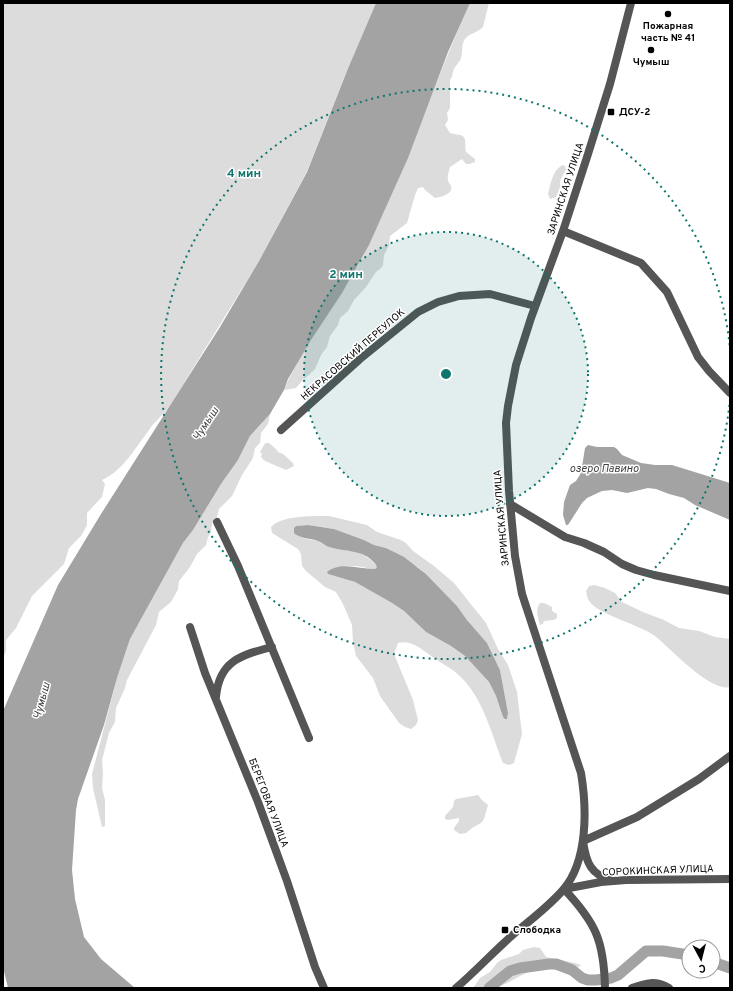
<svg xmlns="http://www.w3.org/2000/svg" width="733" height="991" viewBox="0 0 733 991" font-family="Overpass,sans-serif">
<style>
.green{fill:#dcdcdc;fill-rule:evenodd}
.water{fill:#a3a3a3}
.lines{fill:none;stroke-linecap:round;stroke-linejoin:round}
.river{stroke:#a3a3a3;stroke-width:11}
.minor{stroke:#555;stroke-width:8}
.ring{fill:none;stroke:#0f766e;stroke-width:2;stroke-dasharray:2 4}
.poi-dot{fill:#000;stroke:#fff;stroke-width:1.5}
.labels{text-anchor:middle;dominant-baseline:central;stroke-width:3;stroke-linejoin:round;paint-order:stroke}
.poi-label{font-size:10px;font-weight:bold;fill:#000;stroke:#fff}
.street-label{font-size:10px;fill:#000;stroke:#fff}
.water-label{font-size:11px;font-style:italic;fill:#444;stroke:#fff}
.centre{fill:#0f766e;stroke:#fff;stroke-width:2}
.ring-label{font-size:12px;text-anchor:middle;font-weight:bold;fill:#0f766e;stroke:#fff;stroke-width:3;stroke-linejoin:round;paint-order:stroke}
</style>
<rect width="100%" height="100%" fill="#fff"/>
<path class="green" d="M3 3H376L349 66 307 171 259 261 168 409C162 416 154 422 149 430 135 448 124 470 102 480L105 484 102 497 87 513V525L81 536 69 548 64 564 32 596 16 628 6 640V651L3 658Z
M470 3H489L483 27C478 32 470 33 465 39 461 45 463 52 461 58 460 62 456 65 454 69 452 73 453 77 450 80V108L447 113 448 120 445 125 450 133C453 134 456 134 460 135 468 137 464 145 466 152L475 159V162L469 164H466L462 159 450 167C449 171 447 176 448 180 448 182 450 184 451 186 454 194 441 197 435 198L425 190 423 187 418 188 415 195 407 223 390 236 389 245 384 255 383 265 381 268 376 272 366 287 354 300 348 311 340 318 338 325 330 336 327 347 321 355 315 369 302 381 296 388 284 390C289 377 296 365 303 353 325 316 351 282 369 244 407 165 434 82 470 3Z
M563 165 565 166 566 169 560 181V187L556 197 550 199 548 194C551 184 552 170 563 165Z
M270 414 268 424 261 433 260 443 255 448 253 458 242 475 232 496 219 509 217 517 212 523 211 532 208 537 206 545 197 554 190 567 179 581 178 589 175 595 171 602 159 612 156 625 127 680 125 688 116 708 115 722 109 733 102 760 103 773 102 788 105 800V826L102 827 93 788 92 774 117 678 130 639 183 543 193 530 221 484 238 460 250 436Z
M266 443H269L277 450 278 452 283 454 293 463 294 466 286 470 265 461 261 457 262 454 260 452 264 445Z
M329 516 367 525 377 532 401 540 406 543 413 551 434 566 454 583 486 623 498 649 508 665 517 692 522 734 514 763 509 765 503 763C490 731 483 694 454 671 447 666 438 661 431 656 420 648 411 640 398 643L394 654 413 700 418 720 416 725 411 729 405 727 399 723 380 696 373 678 356 656 353 642 352 625 343 604 336 592 325 587 306 571 302 566 301 554 298 549 272 533 271 527C282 515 313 516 329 516ZM308 525 334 529 364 540 374 545 386 548 419 568 426 574 457 606 467 620 487 643 500 670 508 713 507 719 503 717 496 696 489 682 465 656 451 646 426 632 404 611 392 603 355 582 328 574 334 568C340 567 348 566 354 566 361 566 368 569 375 569L377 567 371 560 360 553 329 547 318 541 302 538 294 528 296 526Z
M594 585 605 588 615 593 622 602 643 612 664 620 679 628 699 631 715 637 730 639V687C710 692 671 649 655 636 640 625 598 614 590 602 587 599 587 594 586 591L589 586Z
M540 603H544L552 607V611L557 614V618L554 620 544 621 543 624 540 625C538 618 535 609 540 603Z
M478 795 482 800 488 805 484 819 481 823 472 828 466 833 460 834 454 830V828L459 821V818L448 820 445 819V816L453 807 454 801 456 799Z
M534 947 540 948 546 957 575 963 581 965C567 978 556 966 540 969 524 971 510 984 495 988 489 990 480 988 473 988L480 978 490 972 497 963 501 960 519 954 523 950Z"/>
<path class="water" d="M376 3H470L448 52 408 158 369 245 342 293 311 340 288 379 284 390 270 414 250 436 238 460 221 484 193 530 183 543 130 639 117 678 104 725 78 799 76 810 72 870 75 899 84 937 101 959 135 988H8L3 967V711L58 585 101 514 220 327 259 261 307 172 349 66Z
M588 445 597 447H614L617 449 622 455 641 463 655 465H672L730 483V520L695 505 684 498 669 494 656 489 648 488 627 493 612 490 602 491 587 498 582 503 568 525H566L563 515 564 502 570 485 576 481 581 473 585 448Z
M308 525 334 529 364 540 374 545 386 548 404 557 426 574 457 606 467 620 487 643 500 670 508 713 507 719H505L503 717 496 696 489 682 465 656 451 646 426 632 404 611 392 603 355 582 328 574 327 572C340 561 359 569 375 569L377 567C368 549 344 552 329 547 325 546 322 542 318 541 310 538 301 539 294 533V528L296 526Z"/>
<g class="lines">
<path class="river" d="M713 962 730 968
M489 988 510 971 520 968 549 964H556L572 970 582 978 588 980H596L611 978 618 975 646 951H663L689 955"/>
<path class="minor" d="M563 231 641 263 667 292 698 357 709 371 730 393
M281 430 360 359 418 312 438 302 459 296 490 294 535 306
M510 504 565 537 584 543 604 552 622 564 636 570 654 575 730 591
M217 522 238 566 309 738
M190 627 205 673 258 802 272 840 287 881 315 967 324 988
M216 697C219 661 241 655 272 647
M613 881C591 875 586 863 583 841L637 817 699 779 730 756
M564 889 601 882 626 880 730 879
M564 889C596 923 604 941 605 988
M456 988C477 970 495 950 516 932 532 919 549 906 563 890 588 861 587 809 581 773L522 594 515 556 509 491 506 423 508 406 516 365 531 318 563 231 588 154 610 84 631 3
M632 988C646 983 655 980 669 988"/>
</g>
<circle cx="446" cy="374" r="142" fill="#0f766e" fill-opacity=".12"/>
<g class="ring">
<circle cx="446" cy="374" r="142"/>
<path d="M730 399A285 285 0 1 1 730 349"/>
</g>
<g class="poi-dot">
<circle cx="668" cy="14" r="4"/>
<circle cx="651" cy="50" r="4"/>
<rect x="607" y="108" width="8" height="8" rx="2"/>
<rect x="501" y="926" width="8" height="8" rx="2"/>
</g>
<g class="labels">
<g class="poi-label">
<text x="668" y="26">Пожарная<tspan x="668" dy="12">часть № 41</tspan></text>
<text x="651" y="62">Чумыш</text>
<text x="619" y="112" text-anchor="start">ДСУ-2</text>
<text x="513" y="930" text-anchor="start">Слободка</text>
</g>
<g class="street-label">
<text transform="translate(566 189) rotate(-72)">ЗАРИНСКАЯ УЛИЦА</text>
<text transform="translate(353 355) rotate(-41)">НЕКРАСОВСКИЙ ПЕРЕУЛОК</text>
<text transform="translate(502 518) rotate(-95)">ЗАРИНСКАЯ УЛИЦА</text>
<text transform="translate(268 803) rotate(69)">БЕРЕГОВАЯ УЛИЦА</text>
<text transform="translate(658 871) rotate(-2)">СОРОКИНСКАЯ УЛИЦА</text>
</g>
<g class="water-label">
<text transform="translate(206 424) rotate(-57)">Чумыш</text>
<text x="604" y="469">озеро Павино</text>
<text transform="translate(42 701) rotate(-75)">Чумыш</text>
</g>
</g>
<circle cx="446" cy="374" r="6" class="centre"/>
<g class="ring-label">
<text x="244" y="177">4 мин</text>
<text x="346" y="278">2 мин</text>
</g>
<rect width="733" height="991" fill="none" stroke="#000000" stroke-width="8"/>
<g transform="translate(701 959) rotate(173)"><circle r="19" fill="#ffffff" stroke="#999999"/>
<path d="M0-3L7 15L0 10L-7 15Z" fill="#000000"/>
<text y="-6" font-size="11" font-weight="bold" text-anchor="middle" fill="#000000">С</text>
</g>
</svg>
